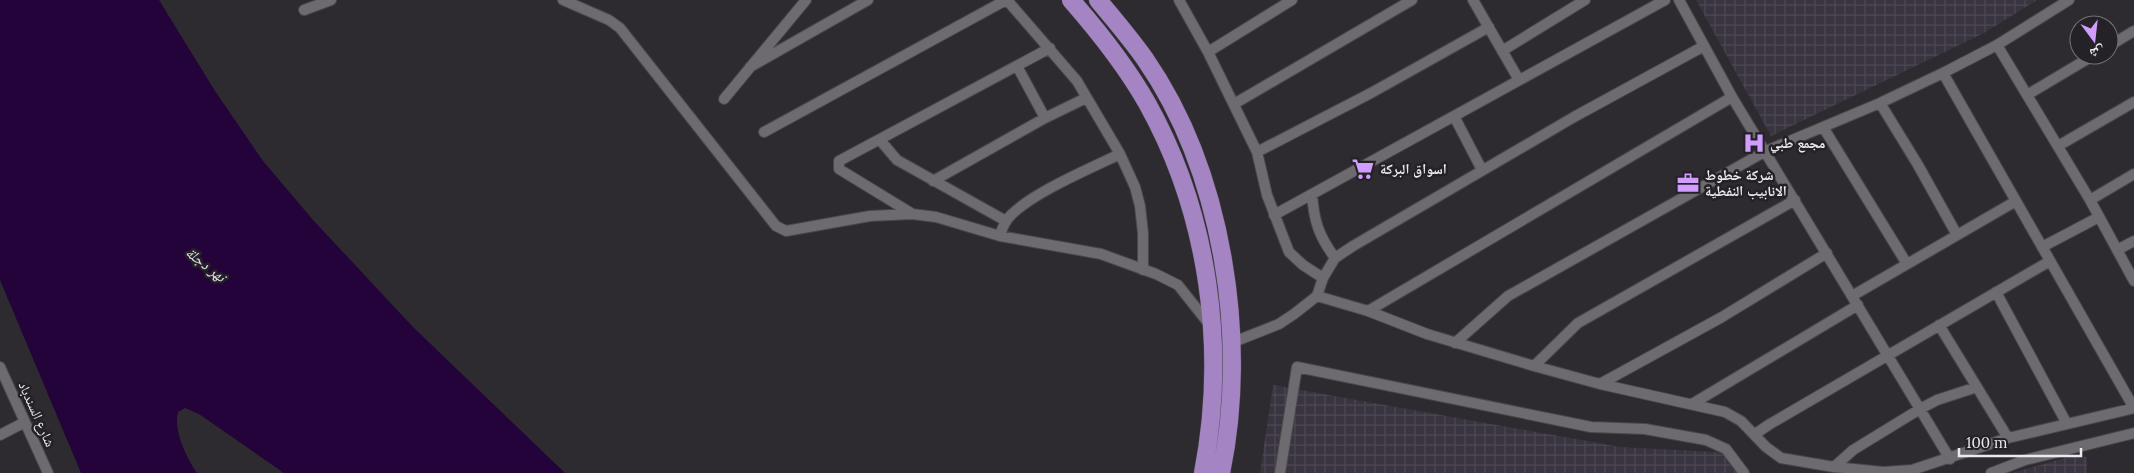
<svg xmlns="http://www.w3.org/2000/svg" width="2134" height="473" viewBox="0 0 2134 473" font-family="Lora,'Noto Naskh Arabic',serif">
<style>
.industrial{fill:url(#industrial-grid)}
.water{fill:#24023a}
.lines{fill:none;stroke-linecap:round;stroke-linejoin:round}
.minor-casing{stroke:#49474b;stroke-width:12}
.motorway-casing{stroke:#49474b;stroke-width:19}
.minor{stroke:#6d6a70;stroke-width:10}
.motorway{stroke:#a484c3;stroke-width:18}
.labels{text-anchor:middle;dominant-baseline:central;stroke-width:5;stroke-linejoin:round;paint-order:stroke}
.poi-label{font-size:14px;font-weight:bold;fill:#ebeaed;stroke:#242226;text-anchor:start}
.street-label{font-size:14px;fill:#ebeaed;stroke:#242226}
.water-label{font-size:15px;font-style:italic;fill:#e5dbf0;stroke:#242226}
</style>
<defs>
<pattern id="industrial-grid" width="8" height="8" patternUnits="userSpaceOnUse" patternTransform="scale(1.25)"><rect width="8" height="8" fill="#39343f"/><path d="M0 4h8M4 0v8" fill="none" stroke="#4c4852"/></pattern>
</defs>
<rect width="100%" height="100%" fill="#2e2b30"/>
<path class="industrial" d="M1696 0H2037L1984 33 1771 136Z
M1273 385 1620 447 1734 453 1739 473H1260Z
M2072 456 2087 457V473H2012Z"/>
<path class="water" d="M0 0H159L215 91 263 161 313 220 413 327 565 473H284L199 414 185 408 178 412C173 431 187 458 197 473H81L0 280Z"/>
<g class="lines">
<g class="minor-casing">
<path id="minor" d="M563 0 609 20 620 28 776 226 786 231 870 216 912 214 936 217 1000 236 1101 254 1156 274 1178 285 1209 324
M1007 0 1077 81 1120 154 1135 187 1140 206 1143 233V270
M1179 0 1208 52 1257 152
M1473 0 1519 80
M1679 0 1732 97 1950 459
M304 10 331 0
M1997 45 2090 200 2134 281
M2109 46 2134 31
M1502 51 1585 0
M1208 52 1292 0
M1017 66 1045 118
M750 67 868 0
M1943 73 2134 408
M2027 95 2094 55
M724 99 806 0
M1880 103 1918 165 1957 235
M1234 104 1412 0
M1454 116 1482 170
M1823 127 1907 264
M764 132 1006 0
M880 140 897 160 1006 221
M2058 146 2134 102
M933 181 1045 118 1086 98
M1312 194C1314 222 1319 236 1335 258
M2090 200 2134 174
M911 213 839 169V161L1050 48
M1274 215 1665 0
M1000 236C1002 228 1005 221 1011 215 1034 192 1089 169 1120 154
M2042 247 2099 217
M2117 250 2134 241
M1323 278 1303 265 1289 252 1267 195 1257 152 1371 93 1489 27
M1996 292 2067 424
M1317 296 1368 311 1427 334 1534 366 1600 384 1725 412 1741 421 1766 447 1781 458 1834 467 1883 472 1912 470 2008 438 2134 408
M1852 296 2016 201
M1368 311 1732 97
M1939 325 2008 438
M1231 343 1279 324 1294 314 1317 296 1323 278 1335 258 1353 246 1574 117 1704 46
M1455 343 1508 296 1766 151 1880 103 1943 73 1997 45 2069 0
M1534 366 1578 323 1795 200
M0 367 48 473
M1600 384 1722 317 1827 253
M1692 404 1858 305
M1755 434 1770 424 2050 261
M0 435 25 422
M1834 467 1853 450 1920 409 1937 400 1977 387
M1280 473 1297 367 1591 427 1645 429 1706 440 1726 449 1744 473
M1991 473 2025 460 2134 433"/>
</g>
<g class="motorway-casing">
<path id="motorway" d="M1071 0C1099 32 1126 66 1147 103 1209 214 1227 349 1203 473
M1098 0C1114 19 1131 39 1145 59 1223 172 1249 340 1221 473"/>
</g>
<use href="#minor" class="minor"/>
<use href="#motorway" class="motorway"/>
</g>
<defs>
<g id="hospital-bare" transform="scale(1.725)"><path d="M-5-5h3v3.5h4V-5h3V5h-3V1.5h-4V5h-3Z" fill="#d09dff" stroke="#242226" stroke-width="2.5" paint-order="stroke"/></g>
<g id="supermarket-bare" transform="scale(1.725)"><path d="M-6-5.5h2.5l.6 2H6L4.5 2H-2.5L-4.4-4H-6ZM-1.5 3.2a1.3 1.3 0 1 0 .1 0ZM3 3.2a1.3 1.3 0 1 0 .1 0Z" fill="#d09dff" stroke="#242226" stroke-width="2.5" paint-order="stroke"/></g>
<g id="office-bare" transform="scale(1.725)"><path d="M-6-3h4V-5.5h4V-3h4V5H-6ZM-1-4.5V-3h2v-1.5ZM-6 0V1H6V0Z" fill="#d09dff" stroke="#242226" stroke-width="2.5" paint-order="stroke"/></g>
</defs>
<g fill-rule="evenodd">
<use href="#hospital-bare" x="1754" y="143"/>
<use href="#supermarket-bare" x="1363" y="169"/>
<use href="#office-bare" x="1688" y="183"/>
</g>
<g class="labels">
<g class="poi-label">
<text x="1770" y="143">مجمع طبي</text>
<text x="1380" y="169">اسواق البركة</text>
<text x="1705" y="175">شركة خطوط<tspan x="1705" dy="16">الانابيب النفطية</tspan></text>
</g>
<g class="street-label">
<text transform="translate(37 414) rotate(66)">شارع السندباد</text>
</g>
<g class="water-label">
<text transform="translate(206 264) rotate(38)">نهر دجلة</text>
</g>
</g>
<g transform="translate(2094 40) rotate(165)"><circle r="24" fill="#242226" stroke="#747276"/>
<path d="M0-4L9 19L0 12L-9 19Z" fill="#d09dff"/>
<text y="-8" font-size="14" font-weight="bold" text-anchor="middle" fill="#ebeaed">ش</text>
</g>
<path d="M1959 448v8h122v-8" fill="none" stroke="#ebeaed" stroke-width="2.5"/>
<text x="1966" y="448" font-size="15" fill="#ebeaed" stroke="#242226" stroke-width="4" paint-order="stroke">100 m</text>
</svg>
